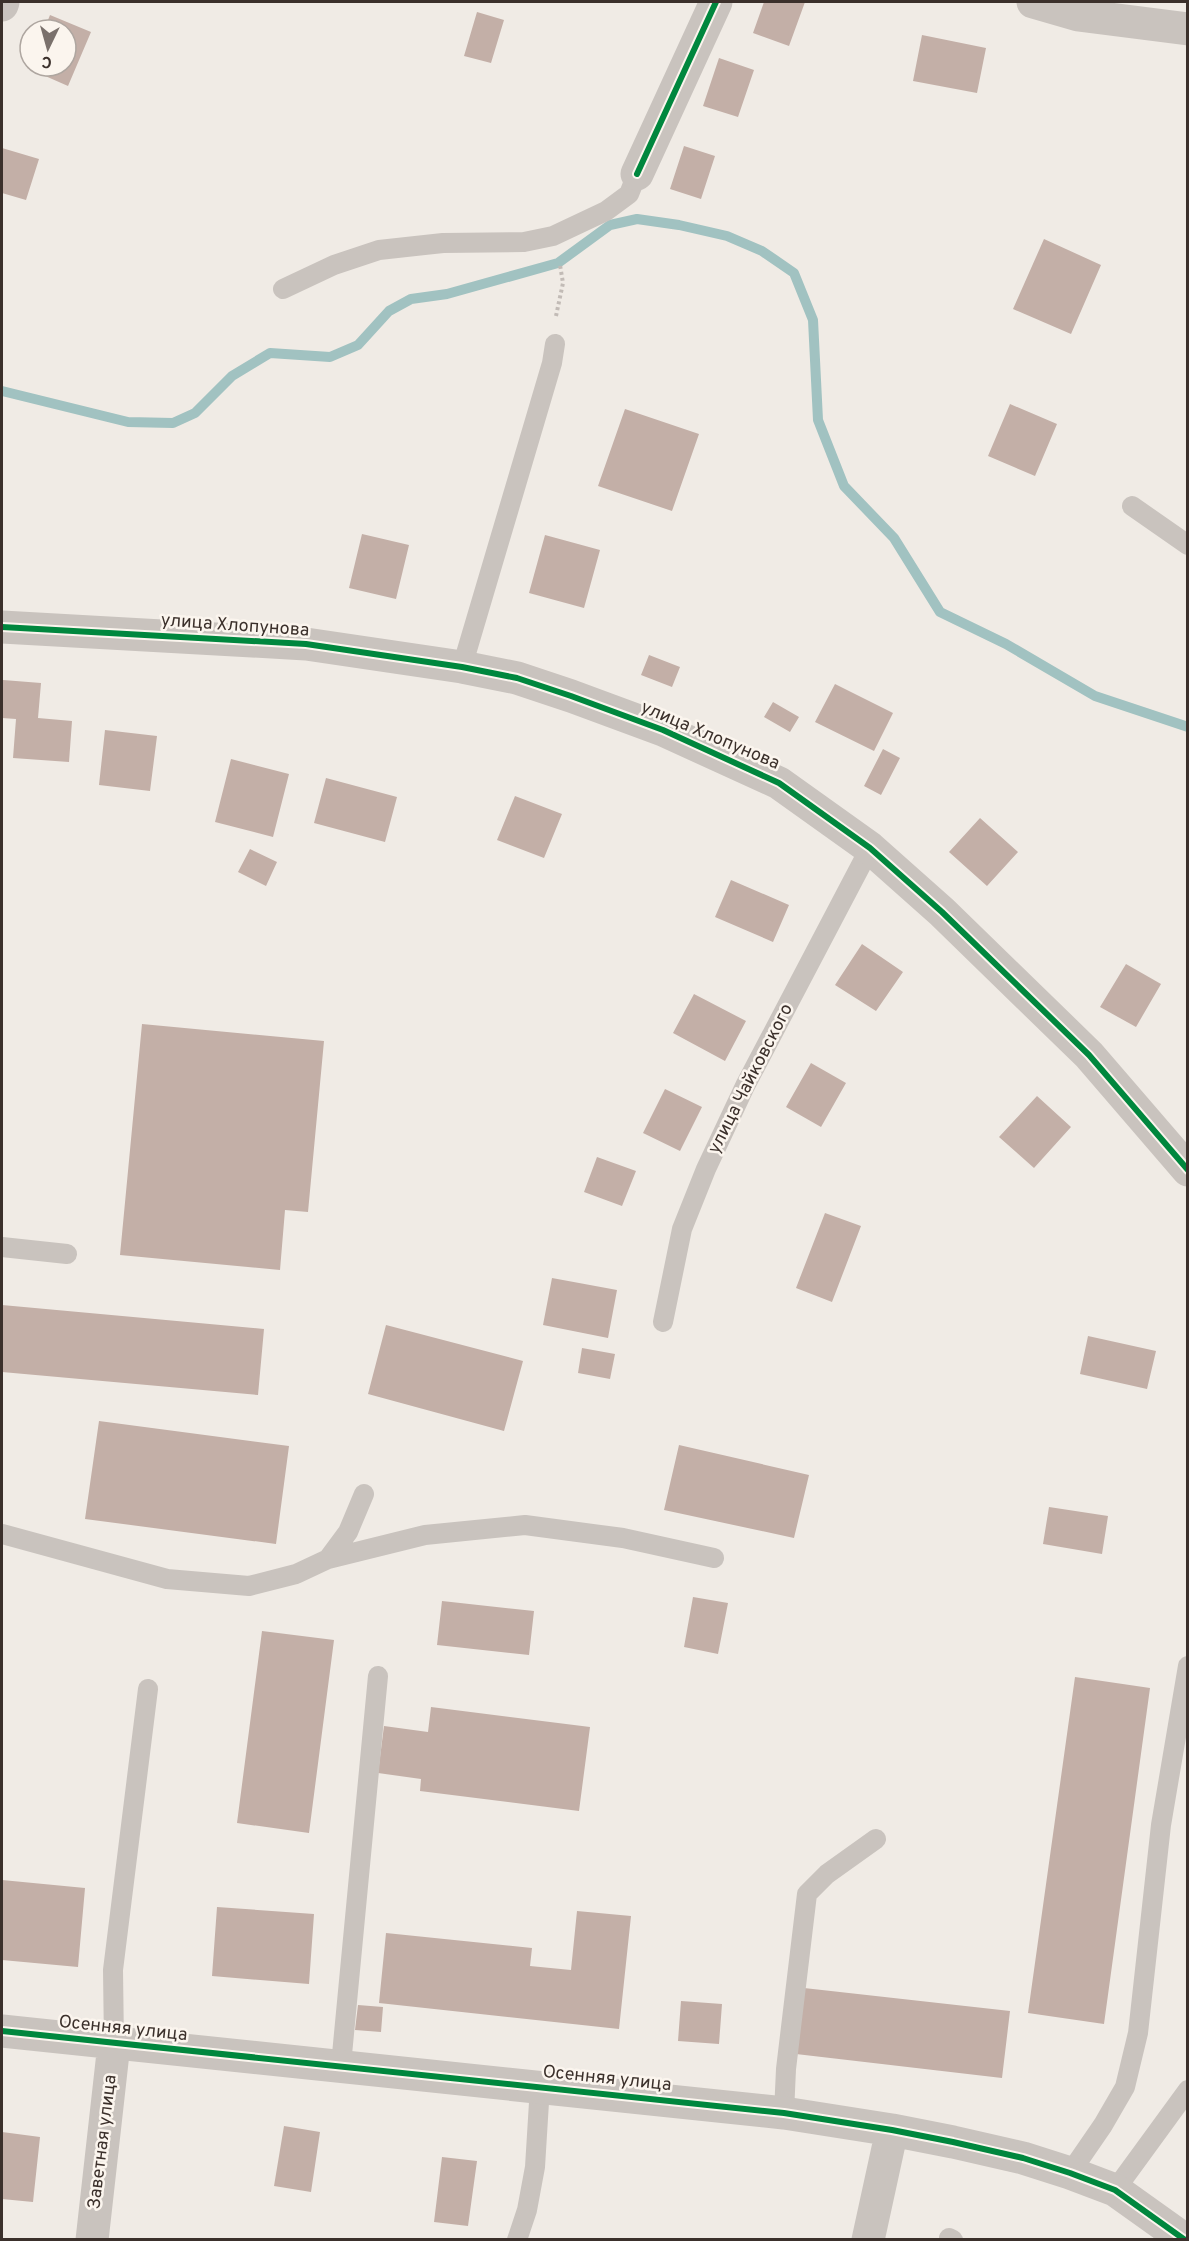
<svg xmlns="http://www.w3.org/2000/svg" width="1189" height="2241" viewBox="0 0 1189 2241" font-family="Overpass,sans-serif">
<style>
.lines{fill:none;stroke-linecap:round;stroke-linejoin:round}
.stream{stroke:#a1c2c1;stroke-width:10}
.building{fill:#c3afa7}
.path{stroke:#c2bbb6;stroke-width:4;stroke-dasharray:3 3;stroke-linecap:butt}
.service{stroke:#c9c3be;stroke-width:20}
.minor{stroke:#c9c3be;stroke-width:33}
.cycleway-casing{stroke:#fbf5ee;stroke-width:10}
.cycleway{stroke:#00873e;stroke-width:6}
.labels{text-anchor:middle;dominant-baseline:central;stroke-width:5;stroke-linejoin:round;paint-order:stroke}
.street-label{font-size:18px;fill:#3b302b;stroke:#fbf5ee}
</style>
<rect width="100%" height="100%" fill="#f0ebe5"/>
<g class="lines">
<path class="stream" d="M2 391 128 422 173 423 195 413 232 376 270 353 330 357 358 345 389 311 411 299 447 294 558 263 610 225 637 219 679 225 727 236 762 251 794 273 813 320 818 420 844 486 894 538 940 612 1006 644 1095 696 1188 727"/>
</g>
<path class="building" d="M764 2H805L789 46 753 33Z
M477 12 504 20 491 63 464 56Z
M50 15 91 32 68 86 27 68 30 62V66H66V30H44Z
M922 35 986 48 977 93 913 81Z
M719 58 754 70 738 117 703 106Z
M684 146 715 156 701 199 670 189Z
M2 148 39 159 26 200 2 193Z
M1044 239 1101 265 1071 334 1013 309Z
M1010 404 1057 424 1035 476 988 456Z
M625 409 699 434 672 511 598 486Z
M362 534 409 545 396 599 349 588Z
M545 535 600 550 584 608 529 593Z
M649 655 680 667 672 687 641 675Z
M3 680 41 683 38 718 72 721 69 762 13 758 16 719 2 718Z
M835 684 893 713 874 751 815 722Z
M773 702 799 717 790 732 764 717Z
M105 730 157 736 150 791 99 785Z
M883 749 900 758 881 795 864 786Z
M231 759 289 774 273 837 215 822Z
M326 778 397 797 385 842 314 823Z
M515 796 562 814 544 858 497 840Z
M980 818 1018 852 987 886 949 852Z
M250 849 277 862 266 886 238 872Z
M731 880 789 905 773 942 715 917Z
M862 944 903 972 876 1011 835 985Z
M1126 964 1161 984 1136 1027 1100 1007Z
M694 994 746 1021 725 1061 673 1033Z
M142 1024 324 1041 308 1212 285 1210 280 1270 120 1255Z
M811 1063 846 1083 821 1127 786 1107Z
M665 1089 702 1107 680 1151 643 1133Z
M1037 1096 1071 1127 1034 1168 999 1137Z
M597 1157 636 1171 622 1206 584 1192Z
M825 1213 861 1226 832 1302 796 1288Z
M552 1278 617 1290 608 1338 543 1325Z
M2 1305 264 1329 258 1395 2 1372Z
M386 1325 523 1361 504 1431 368 1394Z
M1088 1336 1156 1351 1147 1389 1080 1374Z
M582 1348 615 1354 610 1379 578 1373Z
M99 1421 289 1446 276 1544 85 1519Z
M679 1445 809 1475 794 1538 664 1510Z
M1049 1507 1108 1516 1102 1554 1043 1544Z
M693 1597 728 1603 718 1654 684 1647Z
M442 1601 534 1611 529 1655 437 1645Z
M262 1631 334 1640 309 1833 237 1823Z
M1075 1677 1150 1688 1104 2024 1028 2013Z
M431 1707 590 1727 579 1811 420 1791 421 1779 378 1773 384 1726 428 1732Z
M2 1880 85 1888 78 1967 2 1960Z
M217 1907 314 1914 309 1984 212 1976Z
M577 1911 631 1916 619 2029 379 2003 386 1933 532 1948 530 1966 571 1970Z
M804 1988 1010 2011 1002 2078 796 2054Z
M681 2001 722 2004 719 2044 678 2041Z
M358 2005 383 2007 381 2032 355 2030Z
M284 2126 320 2132 311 2192 274 2186Z
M2 2132 40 2137 33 2202 2 2199Z
M442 2157 477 2161 468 2226 434 2222Z"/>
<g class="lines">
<path class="path" d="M556 316 563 283 560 265"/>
<path class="service" d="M283 289 334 265 379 250 443 243 524 242 553 236 606 211 629 194 637 174
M1132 506 1188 545
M462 667 552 363 555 344
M2 1247 67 1254
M663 1322 682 1229 706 1169 745 1086 870 848
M2 1534 167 1579 249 1586 296 1574 328 1559 348 1532 364 1494
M328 1559 425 1535 525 1525 623 1538 714 1558
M114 2044 113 1970 148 1689
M341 2065 378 1676
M784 2113 786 2069 807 1894 827 1874 876 1839
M1070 2173 1103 2125 1125 2087 1138 2033 1161 1825 1188 1666
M1115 2190 1188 2090
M949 2238 953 2240
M517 2240 527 2210 535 2167 540 2086"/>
<path class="minor" d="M1033 2 1078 15 1188 29
M2 5 3 2
M637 174 716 2
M2 627 306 644 462 667 517 678 571 696 663 730 779 783 870 848 942 912 1089 1055 1188 1170
M2 2031 784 2113 892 2130 953 2142 1023 2158 1070 2173 1115 2190 1185 2240
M92 2240 114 2044
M868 2240 892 2130"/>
<g class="cycleway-casing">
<path id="cycleway" d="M637 174 716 2
M2 627 306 644 462 667 517 678 571 696 663 730 779 783 870 848 942 912 1089 1055 1188 1170
M2 2031 784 2113 892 2130 953 2142 1023 2158 1070 2173 1115 2190 1185 2240"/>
</g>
<use href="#cycleway" class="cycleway"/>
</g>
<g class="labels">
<g class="street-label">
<text transform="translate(235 626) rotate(4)">улица Хлопунова</text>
<text transform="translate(710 736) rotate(23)">улица Хлопунова</text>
<text transform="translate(751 1079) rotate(-63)">улица Чайковского</text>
<text transform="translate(123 2029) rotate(6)">Осенняя улица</text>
<text transform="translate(607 2079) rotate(6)">Осенняя улица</text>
<text transform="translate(103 2142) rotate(-83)">Заветная улица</text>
</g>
</g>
<rect width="1189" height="2241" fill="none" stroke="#3b302b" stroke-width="6"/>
<g transform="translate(48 48) rotate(185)"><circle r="28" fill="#fbf5ee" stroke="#aea6a0" stroke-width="1.5"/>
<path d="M0-4.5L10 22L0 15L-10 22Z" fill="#7a716c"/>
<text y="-9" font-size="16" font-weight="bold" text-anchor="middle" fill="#3b302b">С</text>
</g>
</svg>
